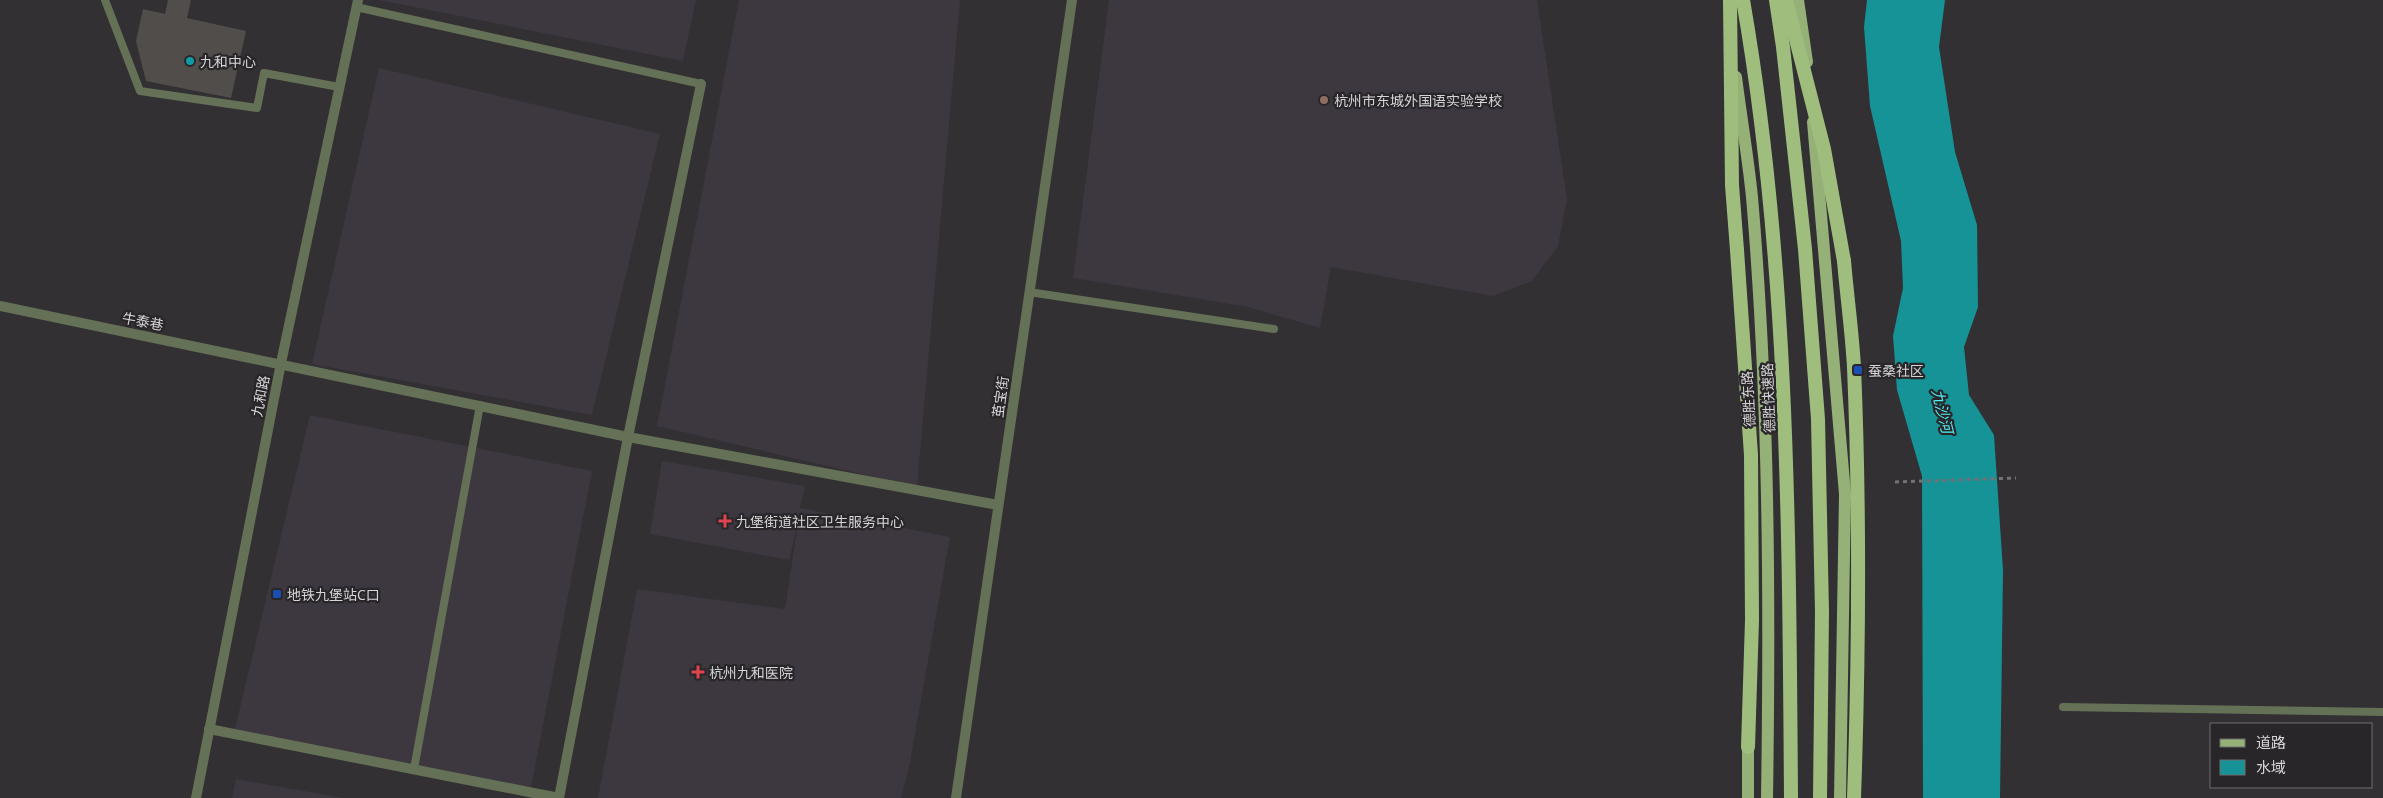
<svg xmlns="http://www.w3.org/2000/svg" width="2383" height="798" viewBox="0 0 2383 798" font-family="'Open Sans','Noto Sans SC',sans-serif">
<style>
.built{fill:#3d3740}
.water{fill:#159397}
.building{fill:#514d4a}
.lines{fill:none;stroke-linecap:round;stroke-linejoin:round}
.path{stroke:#737174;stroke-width:3;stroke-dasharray:4 4;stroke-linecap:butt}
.service{stroke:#647156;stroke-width:8}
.minor{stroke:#647156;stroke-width:10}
.tertiary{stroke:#647156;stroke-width:10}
.primary{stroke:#95b178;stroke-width:12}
.trunk{stroke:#9fbe7e;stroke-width:14}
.trunk-bridge{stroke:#9fbe7e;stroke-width:14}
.culture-dot{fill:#0f9aa8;stroke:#282629;stroke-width:2}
.education-dot{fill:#8d6e63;stroke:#282629;stroke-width:2}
.transit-dot{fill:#1a4fb4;stroke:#282629;stroke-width:2}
.health-dot{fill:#e0444e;stroke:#282629;stroke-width:2}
.labels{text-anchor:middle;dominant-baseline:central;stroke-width:4.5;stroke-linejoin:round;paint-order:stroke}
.poi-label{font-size:14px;fill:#d6d4d6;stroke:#282629;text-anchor:start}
.street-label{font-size:14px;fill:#d6d4d6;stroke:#282629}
.water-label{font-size:15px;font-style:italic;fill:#51eef5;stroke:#282629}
</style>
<rect width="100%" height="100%" fill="#323033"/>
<path class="built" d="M379 0H696L683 61Z
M739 0H960L917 487 657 426Z
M1109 0H1537L1567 199 1558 246 1532 281 1493 296 1331 267 1320 328 1248 307 1073 278Z
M379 68 660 134 592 415 312 364Z
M310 415 592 471 530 793 233 737Z
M662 461 805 486 800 508 950 537 910 762 901 798H598L637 589 785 609 798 523 789 560 650 534Z
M236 779 344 798H232Z"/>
<path class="water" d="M1867 0H1945L1939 47 1955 152 1977 225 1978 307 1964 347 1969 395 1994 435 2003 570 2000 798H1923L1922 476 1897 390 1893 336 1903 288 1901 241 1870 106 1864 27Z"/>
<path class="building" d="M168 0H191L187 18 246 31 231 98 146 81 136 41 143 9 165 14Z"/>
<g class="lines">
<path class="path" d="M1895 482 2016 478"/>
<path class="service" d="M105 0 140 91 257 108 264 73 339 87
M356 7 701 84
M1029 292 1274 329
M2063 707 2383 712
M414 769 480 405"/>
<path class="minor" d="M0 306 628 437 998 505
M209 729 559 798
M559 798 628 437 701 84"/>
<path class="tertiary" d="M196 798 281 363 358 0
M956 798 1072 0"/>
<path class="primary" d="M1798 0 1807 62
M1736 77C1741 117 1748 157 1752 197 1769 397 1770 597 1767 798
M1813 122 1845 494 1840 798
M1748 798V747"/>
<path class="trunk" d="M1743 0C1789 264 1789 531 1791 798
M1776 0 1783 47 1805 249 1818 419 1822 612 1820 798
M1737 250 1751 455 1752 620 1748 747
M1844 261C1847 296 1852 332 1854 367 1860 510 1859 654 1854 798"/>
<path class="trunk-bridge" d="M1730 0 1732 185 1737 250
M1786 0 1824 149 1844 261"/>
</g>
<circle class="culture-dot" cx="190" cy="61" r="5"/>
<circle class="education-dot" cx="1324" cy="100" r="5"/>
<g class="transit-dot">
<rect x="1853" y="365" width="10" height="10" rx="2.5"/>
<rect x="272" y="589" width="10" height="10" rx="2.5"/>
</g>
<g class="health-dot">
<path d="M722.5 513.5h5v5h5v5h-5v5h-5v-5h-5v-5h5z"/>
<path d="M695.5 664.5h5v5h5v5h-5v5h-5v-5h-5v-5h5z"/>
</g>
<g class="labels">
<g class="poi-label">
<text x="200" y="61">九和中心</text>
<text x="1334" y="100">杭州市东城外国语实验学校</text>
<text x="1868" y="370">蚕桑社区</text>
<text x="736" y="521">九堡街道社区卫生服务中心</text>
<text x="287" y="594">地铁九堡站C口</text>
<text x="709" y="672">杭州九和医院</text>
</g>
<g class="street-label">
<text transform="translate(143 321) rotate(11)">牛泰巷</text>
<text transform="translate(260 396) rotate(-79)">九和路</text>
<text transform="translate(1000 397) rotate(-82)">茧宝街</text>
<text transform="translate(1768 398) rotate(-92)">德胜快速路</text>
<text transform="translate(1748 399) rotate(-93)">德胜东路</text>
</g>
<g class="water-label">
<text transform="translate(1943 411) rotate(76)">九沙河</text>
</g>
</g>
<rect x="2210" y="723" width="162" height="65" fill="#282629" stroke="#6e6c6e"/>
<rect x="2220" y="739" width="25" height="8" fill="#95b178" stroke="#6e6c6e"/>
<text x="2256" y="748" font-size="15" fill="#d6d4d6">道路</text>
<rect x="2220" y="760" width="25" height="15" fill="#159397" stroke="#6e6c6e"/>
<text x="2256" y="773" font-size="15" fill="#d6d4d6">水域</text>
</svg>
